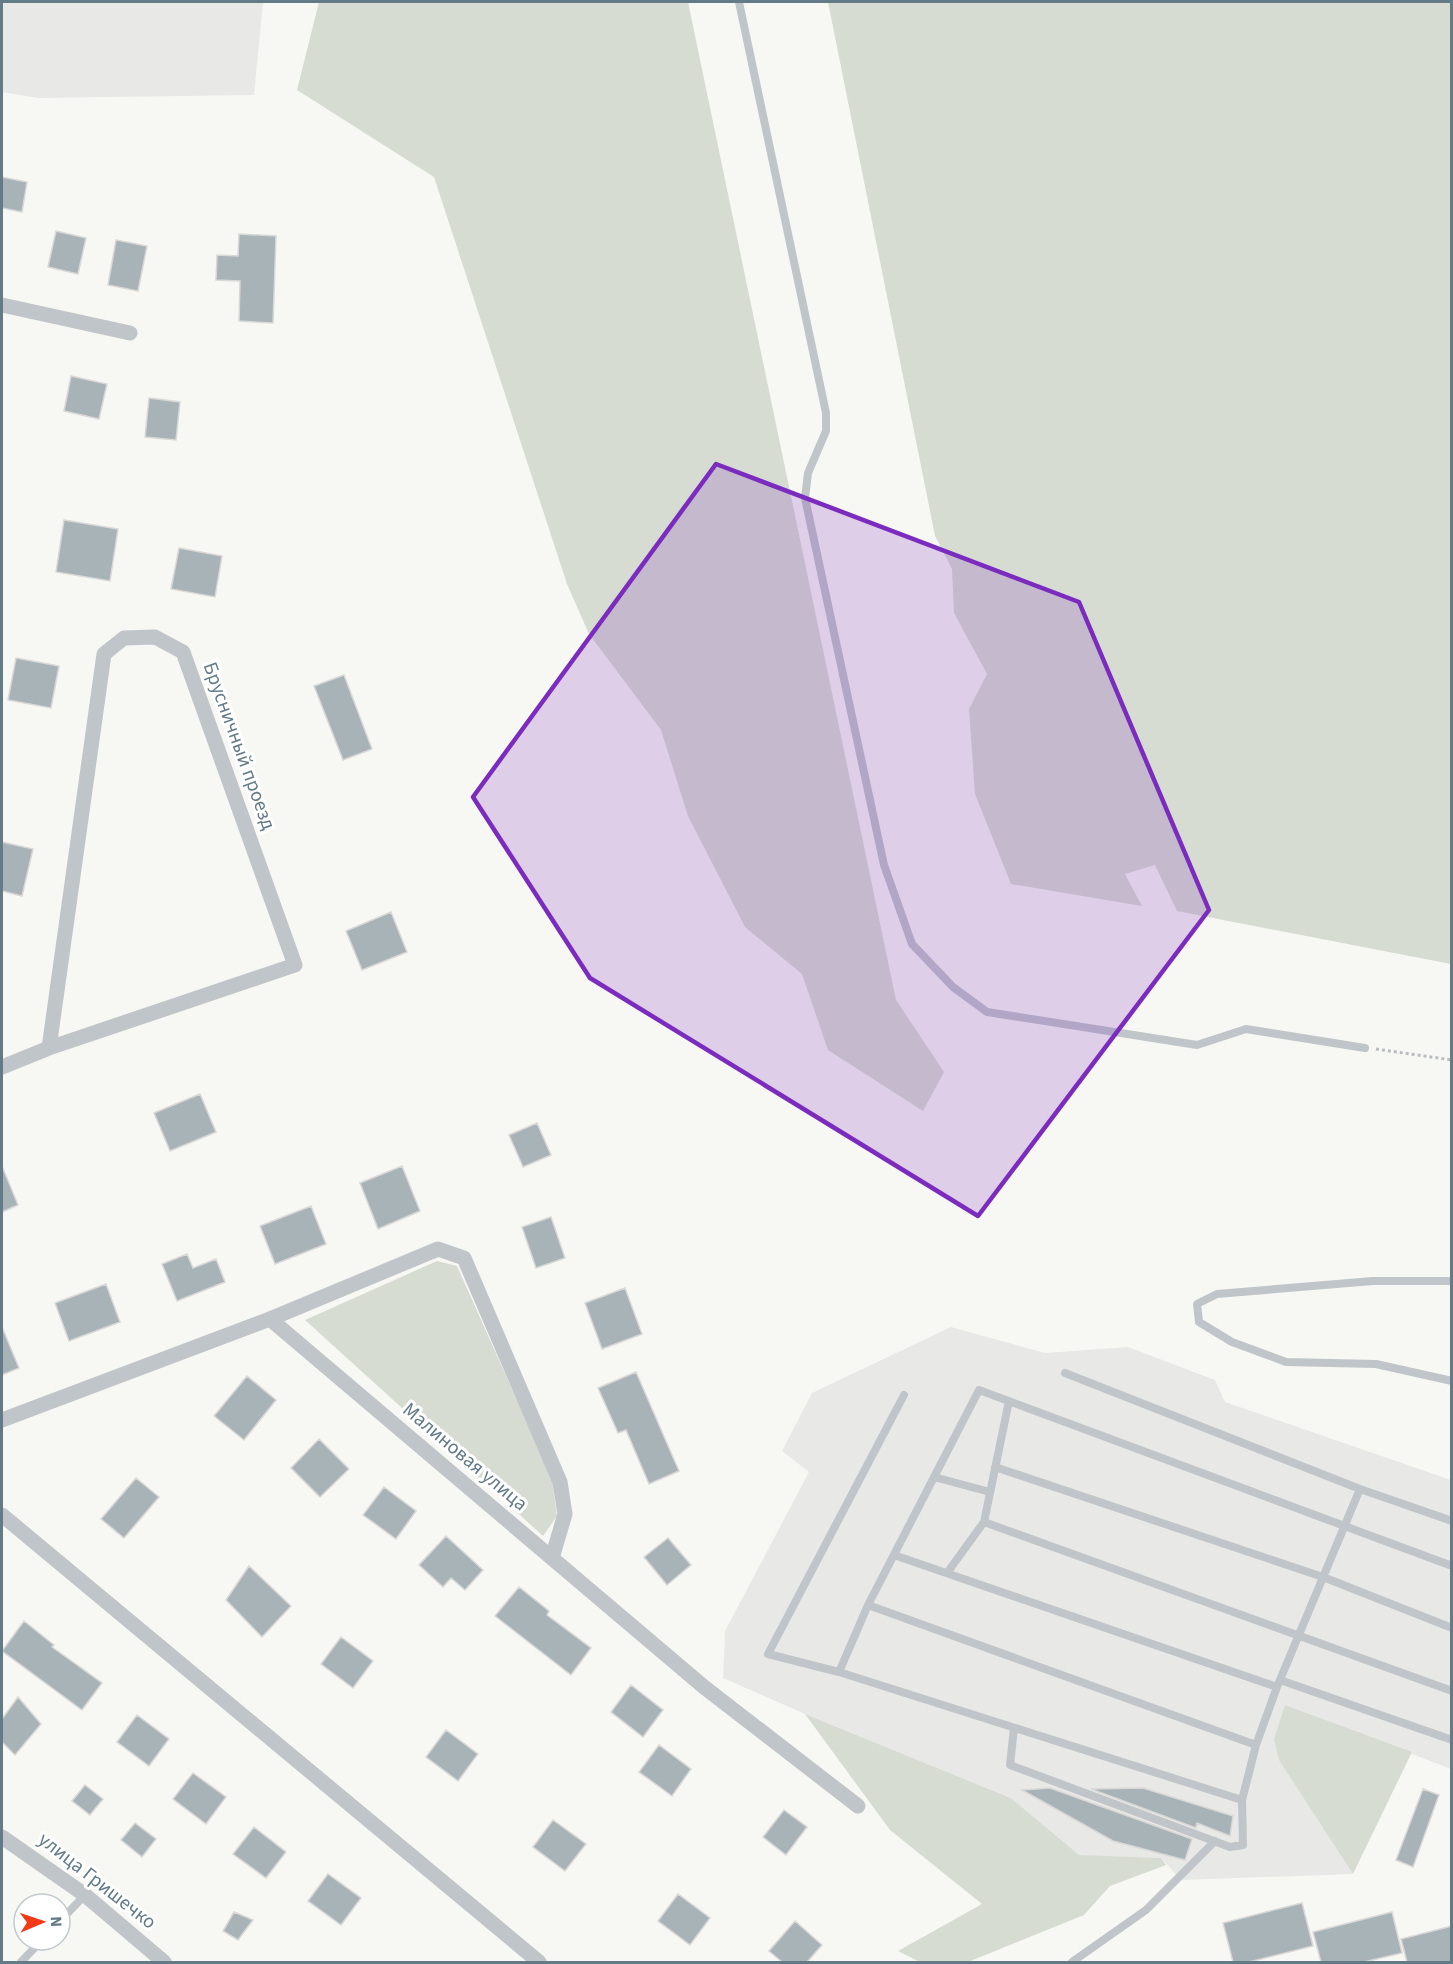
<svg xmlns="http://www.w3.org/2000/svg" width="1453" height="1964" viewBox="0 0 1453 1964" font-family="'Source Sans 3',sans-serif">
<style>
.built{fill:#e8e9e7}
.green{fill:#d7dcd2}
.building{fill:#a8b3b8;stroke:#d9d8d6;stroke-width:1.5}
.lines{fill:none;stroke-linecap:round;stroke-linejoin:round}
.path{stroke:#b9bdc0;stroke-width:3;stroke-dasharray:3 3;stroke-linecap:butt}
.lane{stroke:#bfc5c8;stroke-width:8}
.street{stroke:#bfc5c8;stroke-width:15}
.marked{fill:#7b2cbf;fill-opacity:0.2;stroke:#7b2cbf;stroke-width:4.5;stroke-linejoin:round}
.labels{text-anchor:middle;dominant-baseline:central;stroke-width:6;stroke-linejoin:round;paint-order:stroke}
.street-label{font-size:20px;fill:#637a87;stroke:#fff}
</style>
<rect width="100%" height="100%" fill="#f7f7f3"/>
<path class="built" d="M2 2H263L254 95 38 98 2 92Z
M951 1327 1045 1353 1128 1347 1215 1380 1225 1402 1451 1480V1769L1285 1705 1344 1858 1353 1874 1181 1880 1161 1858 1079 1856 1011 1798 805 1714 723 1678 725 1631 809 1472 782 1451 812 1393Z"/>
<path class="green" d="M319 2H688L896 1000 944 1072 923 1111 828 1050 802 974 745 927 688 816 661 730 589 634 567 584 434 177 297 90Z
M828 2H1451V964L1177 911 1155 865 1125 874 1142 906 1011 884 975 794 969 709 987 674 954 613 952 569 935 536Z
M437 1261 457 1266 552 1479 557 1516 543 1536 305 1320Z
M1285 1705 1412 1752 1353 1874 1279 1760 1274 1739Z
M805 1714 1011 1798 1079 1855 1161 1858 1166 1865 1110 1886 1084 1915 968 1962H920L898 1951 982 1904 890 1830Z"/>
<path class="building" d="M2 177 27 182 22 212 2 208Z
M56 231 86 238 78 274 48 267Z
M239 234 276 236 273 323 239 321 240 281 216 280 217 255 238 256Z
M116 240 147 246 138 291 108 285Z
M71 376 107 384 99 419 64 411Z
M149 398 180 402 176 440 145 437Z
M64 520 118 529 110 581 56 572Z
M179 548 222 556 215 597 171 589Z
M16 658 59 666 51 708 8 700Z
M344 675 372 749 343 760 314 686Z
M2 842 33 849 22 896 2 891Z
M391 912 407 952 362 970 346 931Z
M200 1094 216 1132 170 1151 154 1113Z
M537 1123 551 1155 523 1167 509 1135Z
M2 1166 18 1205 2 1212Z
M402 1166 420 1211 378 1229 360 1183Z
M311 1206 326 1244 275 1264 260 1226Z
M551 1217 565 1258 536 1268 522 1227Z
M187 1254 193 1268 216 1259 225 1282 177 1301 162 1264Z
M106 1284 120 1322 69 1341 55 1303Z
M625 1288 642 1334 602 1349 585 1303Z
M2 1327 19 1368 2 1375Z
M636 1372 679 1471 649 1484 626 1430 618 1433 598 1388Z
M247 1376 276 1400 244 1440 214 1416Z
M319 1439 349 1469 320 1497 291 1468Z
M136 1478 159 1497 124 1538 101 1519Z
M384 1487 416 1511 396 1539 363 1515Z
M446 1536 483 1570 465 1590 451 1578 443 1587 419 1565Z
M668 1538 691 1565 667 1585 644 1557Z
M249 1566 291 1606 262 1637 226 1600Z
M519 1587 549 1611 547 1615 591 1648 571 1675 495 1616Z
M24 1621 54 1645 52 1647 102 1683 82 1710 2 1651Z
M341 1637 373 1661 353 1688 321 1664Z
M631 1685 663 1710 643 1737 611 1712Z
M18 1697 41 1724 15 1755 2 1742V1719Z
M137 1715 169 1739 149 1766 117 1742Z
M446 1730 478 1754 458 1781 426 1757Z
M659 1745 691 1769 672 1796 639 1772Z
M193 1773 226 1797 206 1824 173 1799Z
M85 1785 103 1799 90 1815 72 1801Z
M1050 1788 1192 1839 1185 1860 1113 1841 1022 1790Z
M1143 1788 1233 1816 1230 1836 1197 1823 1196 1828 1091 1789Z
M1423 1789 1439 1795 1413 1867 1396 1860Z
M784 1810 807 1827 786 1855 763 1837Z
M553 1820 586 1844 565 1871 533 1847Z
M135 1823 156 1839 142 1857 121 1840Z
M254 1827 286 1852 266 1878 233 1854Z
M328 1874 361 1898 341 1925 308 1901Z
M678 1894 710 1918 690 1945 658 1921Z
M1302 1903 1313 1946 1249 1962H1233L1223 1923Z
M234 1912 253 1920 238 1940 223 1931Z
M1392 1912 1402 1953 1364 1962H1321L1313 1932Z
M795 1921 822 1945 807 1962H782L769 1951Z
M1452 1926V1962H1407L1401 1939Z"/>
<g class="lines">
<path class="path" d="M1376 1049 1452 1060"/>
<path class="lane" d="M739 2 826 413V431L808 473 805 498 884 865 912 944 953 987 987 1012 1197 1045 1246 1029 1365 1048
M1452 1281H1373L1217 1294 1197 1304 1199 1322 1232 1342 1286 1362 1376 1364 1452 1381
M1065 1373 1360 1489
M904 1395 768 1654 839 1672 868 1605 979 1390 1452 1566
M995 1467 1323 1577 1452 1628
M934 1477 990 1492
M984 1522 1452 1691
M894 1555 1277 1687
M947 1573 984 1522 1009 1401
M868 1605 1256 1745
M839 1672 1242 1800
M1280 1680 1452 1740
M1014 1728 1010 1765 1230 1847 1243 1845 1242 1800 1256 1745 1277 1687 1360 1489 1452 1521
M60 1921 85 1895
M21 1962 42 1940
M1072 1962 1146 1910 1215 1841"/>
<path class="street" d="M2 305 130 333
M2 1067 49 1048 295 965 183 652 155 637 124 638 104 654 49 1048
M270 1319 438 1249 464 1258 560 1482 565 1514 552 1558
M2 1420 270 1319 704 1687 858 1806
M2 1515 539 1962
M2 1837 85 1895 164 1962"/>
</g>
<path class="marked" d="M716 464 1079 602 1209 910 978 1216 590 978 473 797Z"/>
<g class="labels">
<g class="street-label">
<text transform="translate(239 746) rotate(70)">Брусничный проезд</text>
<text transform="translate(465 1457) rotate(40)">Малиновая улица</text>
<text transform="translate(97 1881) rotate(38)">улица Гришечко</text>
</g>
</g>
<rect width="1453" height="1964" fill="none" stroke="#637a87" stroke-width="6"/>
<g transform="translate(42 1922) rotate(88)"><circle r="28" fill="#ffffff" stroke="#c1cacf" stroke-width="1.5"/>
<path d="M0-4.5L10 22L0 15L-10 22Z" fill="#f23a19"/>
<text y="-9" font-size="16" font-weight="bold" text-anchor="middle" fill="#637a87">N</text>
</g>
</svg>
